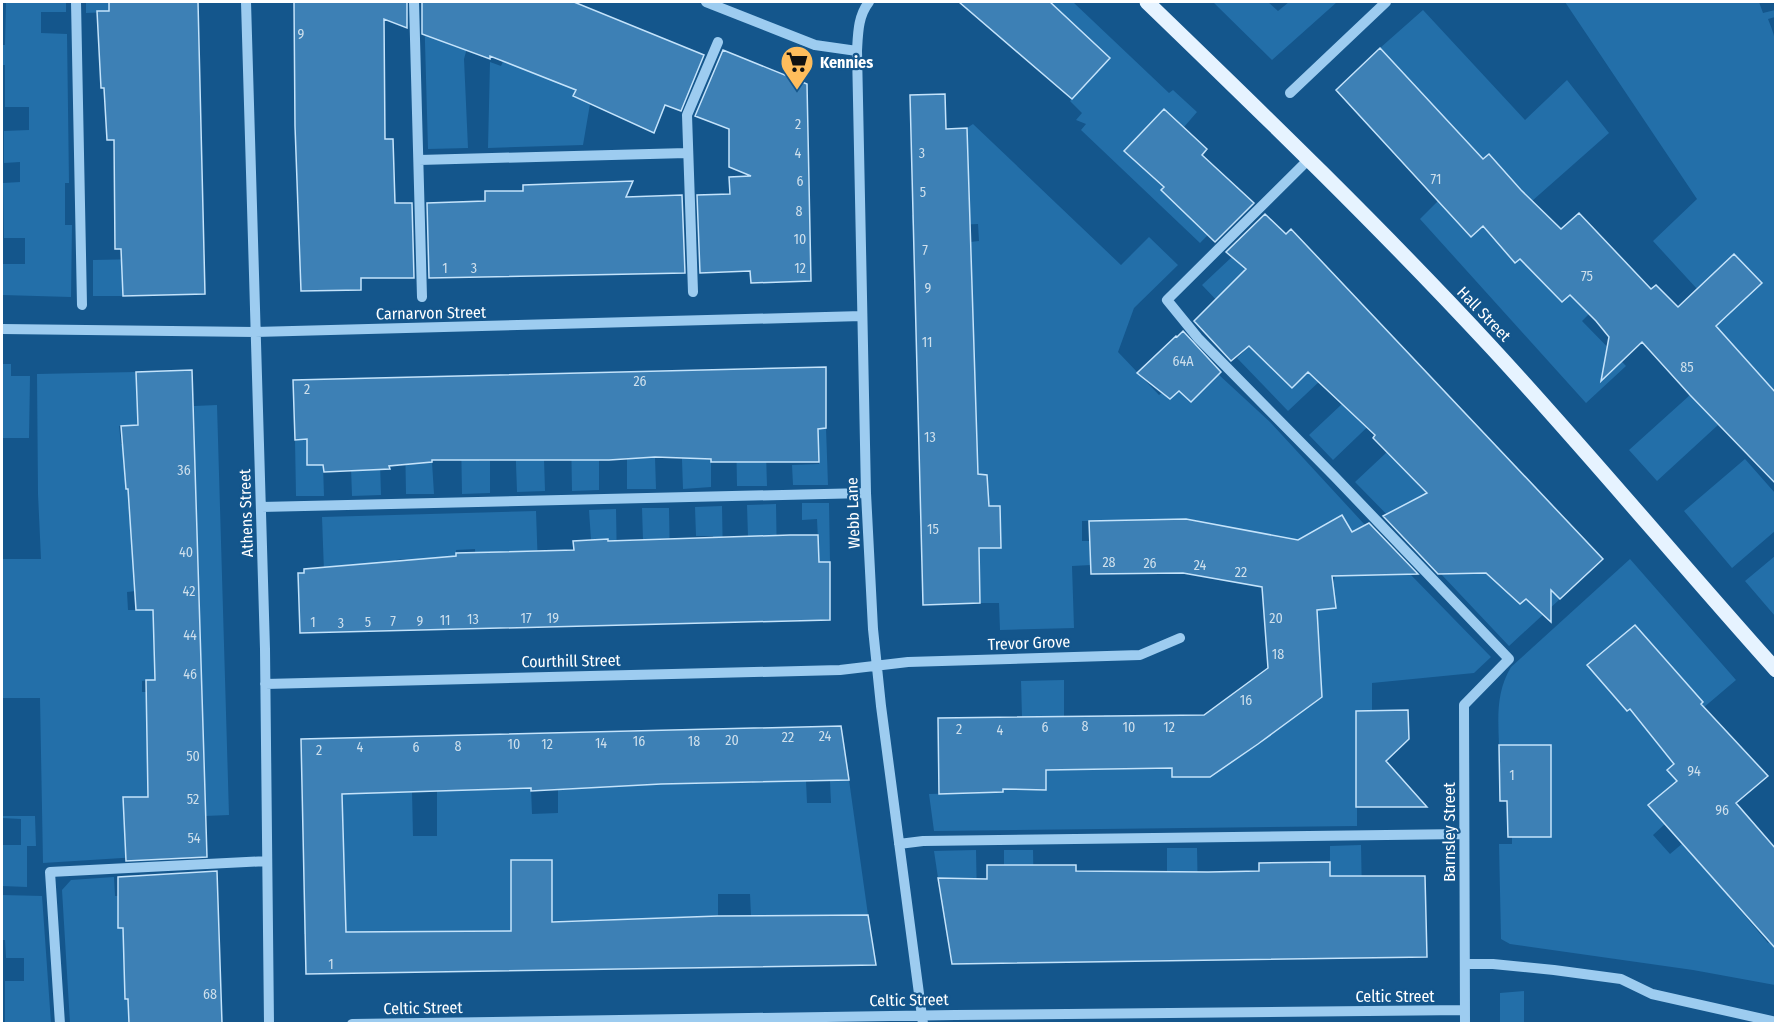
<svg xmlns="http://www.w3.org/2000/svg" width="1777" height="1025" viewBox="0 0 1777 1025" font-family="'Fira Sans Condensed',sans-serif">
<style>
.green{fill:#236fa9;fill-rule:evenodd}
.building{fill:#3d80b5;stroke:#c4e3fb;stroke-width:1.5}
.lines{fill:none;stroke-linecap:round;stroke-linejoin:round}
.minor{stroke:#9dccf0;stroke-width:10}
.major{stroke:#e6f3ff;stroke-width:15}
.labels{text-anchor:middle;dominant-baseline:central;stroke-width:4.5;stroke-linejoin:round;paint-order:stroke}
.number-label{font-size:14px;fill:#cedfec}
.poi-label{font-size:16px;font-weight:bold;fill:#fff;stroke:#14568c;text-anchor:start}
.street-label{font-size:16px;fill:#fff;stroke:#14568c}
</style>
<rect width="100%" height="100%" fill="#14568c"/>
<path class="green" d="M6 2H66V12H41V33L67 34 69 183H65V225H72L71 297 2 295V264H25V238H4L3 183 20 182V162L4 163V131L29 130V107H5V65H2V45H5Z
M86 2H109V12L86 13Z
M1049 2H1073L1169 93 1173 90 1197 112 1184 127 1164 109 1124 151 1163 187 1161 190 1202 230 1240 191 1246 196 1200 243 1081 130 1086 124 1076 120 1082 113 1070 101 1110 58Z
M1213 2H1268L1278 11 1289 2H1337L1272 60Z
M1565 2H1759L1763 13 1775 10V17L1768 19C1771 27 1775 35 1775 44 1776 55 1772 69 1776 79L1775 394 1709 319 1698 290 1653 241 1697 199ZM1734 254 1762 282 1736 307Z
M424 7 444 42 455 47 465 23 467 48 464 59 468 148 428 149Z
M1423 10 1525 120 1567 80 1609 133 1532 201 1515 263 1520 259 1562 302 1571 294 1589 314 1582 321 1626 366 1586 403 1420 219 1438 201 1472 237 1521 189 1489 155 1483 159 1380 48Z
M504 59 557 82 565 65 584 73 573 96 590 104 583 145 488 148 490 62 501 66Z
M973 124 1121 265 1149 237 1178 265 1134 308 1118 352 1159 395 1162 393 1169 399 1179 391 1191 402 1218 374 1270 422 1365 525 1352 532 1342 516 1322 549 1168 520 1082 521V541H1090L1091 565 1072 566 1074 628 1000 630 999 603H980L979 548 1001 547 1000 506 921 507 988 493 987 475 978 474 970 242 979 241 978 224 913 227 912 215 969 210 967 128Z
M1234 255 1259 281 1242 327 1202 285Z
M141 259 122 277 123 296H93V260Z
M1286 311 1280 377 1292 388 1310 370 1338 364 1288 411 1237 358Z
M2 364H11V376H30L29 438H2Z
M136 372 139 425 119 426 121 444 138 443 139 446 195 444 194 406 217 405 229 815 205 816 148 780V797H123L124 819 148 818 138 857 43 863 40 698H2V559H41L38 494 37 374ZM194 450 197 527 141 528 139 489H126L123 458ZM196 531 200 609 128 610 127 592 145 590ZM199 614 201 692H142V681L155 680 153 615Z
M1690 395 1718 425 1657 481 1629 450Z
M1342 404 1358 419 1375 404 1383 412 1333 460 1309 435Z
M826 428 828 485H793L792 465 819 464 818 429Z
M736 430 766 453 767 486H737Z
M627 431 643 456 655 457 656 489H627Z
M681 431 711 455V487L683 489Z
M571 434 599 457V490L572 491Z
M515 435 544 459 545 491 517 492Z
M405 437 422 462H432L434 494H406Z
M461 437 478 452 479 461H490V493L462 494Z
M350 438 380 463 381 495 352 496Z
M307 439V465H323L324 496H296L295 440Z
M1387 452 1436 468 1418 485 1432 499 1400 528 1355 482Z
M1745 459 1775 493V531L1732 568 1684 511Z
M802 503H829L830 562H819L817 519 802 520Z
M776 504 777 564 748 537 747 505Z
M722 506 723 563 714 564 713 536H696L695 507Z
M642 508H669L670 566 643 540Z
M616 509 617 566H609L608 539 591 540 589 510Z
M536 511 538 568 530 551H509L476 569 475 549 456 550V569L404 559 396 560V571L360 564 346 565V571L324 572 322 517Z
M1467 549 1520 604 1526 599 1551 589 1560 599 1509 646 1441 574Z
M1775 556V616L1745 581Z
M1630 559 1736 680 1676 731 1692 748 1667 770 1677 781 1648 805 1665 824 1653 835 1670 854 1683 843 1751 876 1728 896 1768 943 1775 936V985L1693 970 1510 944 1501 939 1499 844H1512V837H1551V745H1499C1498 717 1496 692 1511 667ZM1635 625 1703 702 1657 742 1630 709 1627 711 1587 665Z
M1411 575 1491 657 1474 673 1372 683V711H1357V826L934 831 929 794 1003 792V770L1019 769V717H1022L1021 681 1064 680V716L1025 717 1046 770 1105 769 1104 715H1110L1111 768H1172V777H1194L1211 748 1317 610 1336 608 1333 584 1335 576Z
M751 728H765L767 782 806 781 807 803H831L830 781 849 780 868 915 751 916 750 894H718V918L543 921 552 896V860H511V896L524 931 421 933 422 972 408 973 407 932 304 934 303 794 381 792 379 737 396 736 398 791H412L413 836H437V790L531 788 532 814 558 813V788L660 784 658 731 673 730 675 784 752 783Z
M2 816H35L36 846H27V887L2 886V845H21V819L2 818Z
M1361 845 1362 898 1330 877V846Z
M1167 848H1197L1198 900 1167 872Z
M976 850 977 903 938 878 934 851Z
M1004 850H1033L1034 903 1004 870Z
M114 877 115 896 155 895 118 911V928L131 927 125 966V999H158L129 1018V1023H70L62 890 71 880Z
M2 895 42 896 51 1023H5V981H24V958H6L5 940H2Z
M1524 991V1023H1500V993Z"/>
<path class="building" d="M109 2H198L205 294 123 296 121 249H115L114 140H107L104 88H101L97 11H109Z
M294 2H407V28L384 19 385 139H393L395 203H412L414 278H361V290L301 291 295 126Z
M422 2H574L704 55 681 111 665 105 654 133 573 96 576 90 490 56V59L422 34Z
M959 2H1050L1110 58 1072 99Z
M1380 48 1483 159 1489 154 1521 190 1561 229 1579 213 1651 289 1656 285 1678 307 1734 254 1762 283 1716 326 1776 393V484L1690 395 1642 342 1601 381 1609 337 1596 321 1570 295 1562 302 1520 259 1515 263 1483 226 1471 237 1336 90Z
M723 50 807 84 811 281 751 283 750 271 700 273 697 195 730 194 729 177 751 176 729 167V129L695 116Z
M945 94 946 129 967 128 978 474 987 475 989 506H1000L1001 548H979L980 603 923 605 910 95Z
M1164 109 1207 149 1202 155 1254 203 1215 242 1161 190 1164 187 1124 151Z
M633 181 626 197 682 195 685 273 429 278 427 203 485 201V191H523V185Z
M1265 214 1286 234 1291 229 1603 559 1560 599 1551 590V622L1526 599 1520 604 1486 573 1438 574 1383 516 1427 493 1373 438 1375 435 1308 372 1292 388 1249 346 1231 361 1194 321 1246 269 1226 252Z
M1183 331 1221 372 1191 402 1179 391 1170 399 1137 373 1176 336 1177 337Z
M826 367V428L818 429 819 462H711V459L655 457 609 460H432V462L389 466 390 469 324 472 323 465H307V439L295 440 293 380Z
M192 370 207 857 126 861 123 797H148L146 680H155L153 610H136L128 489H126L121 426 138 425 136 372Z
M1342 515 1352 532 1369 523 1418 574 1332 576 1336 608 1317 610 1322 697 1258 744 1210 777H1172V768L1046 770V790L1003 789V792L939 794 938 718 1204 715 1268 668 1262 587 1183 573 1091 574 1089 521 1186 519 1298 540Z
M790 535H818L819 562H830V620L300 633 298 573H304V569L456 556V553L574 550 573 541 608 539V541Z
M1635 625 1703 702 1701 704 1768 776 1736 803 1776 849V949L1648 805 1677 781 1667 770 1674 764 1630 709 1627 711 1587 665Z
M1408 710 1409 739 1386 761 1427 807H1356V711Z
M841 726 849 780 661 784 531 791V788L342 794 346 932 511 931V860H552V922L718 916 868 915 876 965 306 974 301 739Z
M1499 745H1551V837H1508L1507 801H1500Z
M1330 862V876H1425L1427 957 952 964 938 878 987 879V865H1076V871L1208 872 1259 871V863Z
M217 871 222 1023H129L128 999H125L123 928H118V877Z"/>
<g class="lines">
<path class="minor" d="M76 2 82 305
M246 2 265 649 269 1024
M414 2 422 297
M706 2 815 45 857 51
M869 2C858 16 858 33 857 51L866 493 873 629 881 706 923 1024
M1290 93 1386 2
M1309 159 1167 300 1198 338 1335 477 1509 659 1464 705 1465 1024
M419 160 687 153
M693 292 687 115 718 42
M2 329 255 332 862 316
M261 507 866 493
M265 684 840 670 908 662 1140 655 1180 638
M899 844 923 841 1464 834
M1465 964H1493L1554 970 1621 979 1652 994 1776 1022
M60 1024 50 872 267 861
M352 1024 955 1015 1465 1010"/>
<path class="major" d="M1147 2C1264 115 1381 228 1492 348 1589 453 1680 563 1776 670"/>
</g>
<defs>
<g id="supermarket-pin" transform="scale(1.725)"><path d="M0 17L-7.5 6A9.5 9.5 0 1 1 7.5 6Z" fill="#ffbd5c" stroke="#14568c"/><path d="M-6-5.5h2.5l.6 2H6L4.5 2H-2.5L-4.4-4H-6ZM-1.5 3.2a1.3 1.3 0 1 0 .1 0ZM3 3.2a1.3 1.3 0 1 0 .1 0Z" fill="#111"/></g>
</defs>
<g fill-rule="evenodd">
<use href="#supermarket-pin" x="797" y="62"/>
</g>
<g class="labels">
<g class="number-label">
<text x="301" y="34">9</text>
<text x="798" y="124">2</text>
<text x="798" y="153">4</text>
<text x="922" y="153">3</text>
<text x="1436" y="179">71</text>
<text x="800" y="181">6</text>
<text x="923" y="192">5</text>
<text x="799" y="211">8</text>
<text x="800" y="239">10</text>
<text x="925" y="250">7</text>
<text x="445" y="268">1</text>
<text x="474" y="268">3</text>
<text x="800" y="268">12</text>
<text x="1587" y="276">75</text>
<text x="928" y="288">9</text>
<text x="927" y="342">11</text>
<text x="1183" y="361">64A</text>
<text x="1687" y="367">85</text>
<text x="640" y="381">26</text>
<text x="307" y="389">2</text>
<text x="930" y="437">13</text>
<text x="184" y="470">36</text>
<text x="933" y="529">15</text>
<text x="186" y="552">40</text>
<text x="1109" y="562">28</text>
<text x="1150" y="563">26</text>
<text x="1200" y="565">24</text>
<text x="1241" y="572">22</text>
<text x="189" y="591">42</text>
<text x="526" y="618">17</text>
<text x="553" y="618">19</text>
<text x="1276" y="618">20</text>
<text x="473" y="619">13</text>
<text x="445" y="620">11</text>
<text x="393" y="621">7</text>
<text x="420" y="621">9</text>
<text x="313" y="622">1</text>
<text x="368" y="622">5</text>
<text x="341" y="623">3</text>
<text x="190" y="635">44</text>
<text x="1278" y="654">18</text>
<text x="190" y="674">46</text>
<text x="1246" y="700">16</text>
<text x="1085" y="726">8</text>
<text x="1045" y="727">6</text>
<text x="1129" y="727">10</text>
<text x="1169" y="727">12</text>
<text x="959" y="729">2</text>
<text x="1000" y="730">4</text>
<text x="825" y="736">24</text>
<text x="788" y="737">22</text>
<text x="732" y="740">20</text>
<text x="639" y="741">16</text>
<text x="694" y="741">18</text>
<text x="601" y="743">14</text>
<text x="514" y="744">10</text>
<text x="547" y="744">12</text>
<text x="458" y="746">8</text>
<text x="360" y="747">4</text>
<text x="416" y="747">6</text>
<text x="319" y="750">2</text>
<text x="193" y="756">50</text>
<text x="1694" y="771">94</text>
<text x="1512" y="775">1</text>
<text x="193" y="799">52</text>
<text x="1722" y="810">96</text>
<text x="194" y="838">54</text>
<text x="331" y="964">1</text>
<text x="210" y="994">68</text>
</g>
<g class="poi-label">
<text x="820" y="62">Kennies</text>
</g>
<g class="street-label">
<text transform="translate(431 313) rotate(-1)">Carnarvon Street</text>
<text transform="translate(1484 314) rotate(46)">Hall Street</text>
<text transform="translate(246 513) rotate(-92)">Athens Street</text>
<text transform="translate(853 513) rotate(-92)">Webb Lane</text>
<text transform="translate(1029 643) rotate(-2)">Trevor Grove</text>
<text transform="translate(571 661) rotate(-1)">Courthill Street</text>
<text transform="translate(1449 832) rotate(-90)">Barnsley Street</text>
<text x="1395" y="996">Celtic Street</text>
<text transform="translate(909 1000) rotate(-1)">Celtic Street</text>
<text transform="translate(423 1008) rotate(-1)">Celtic Street</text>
</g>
</g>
<rect width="1777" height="1025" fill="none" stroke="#ffffff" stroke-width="6"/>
</svg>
